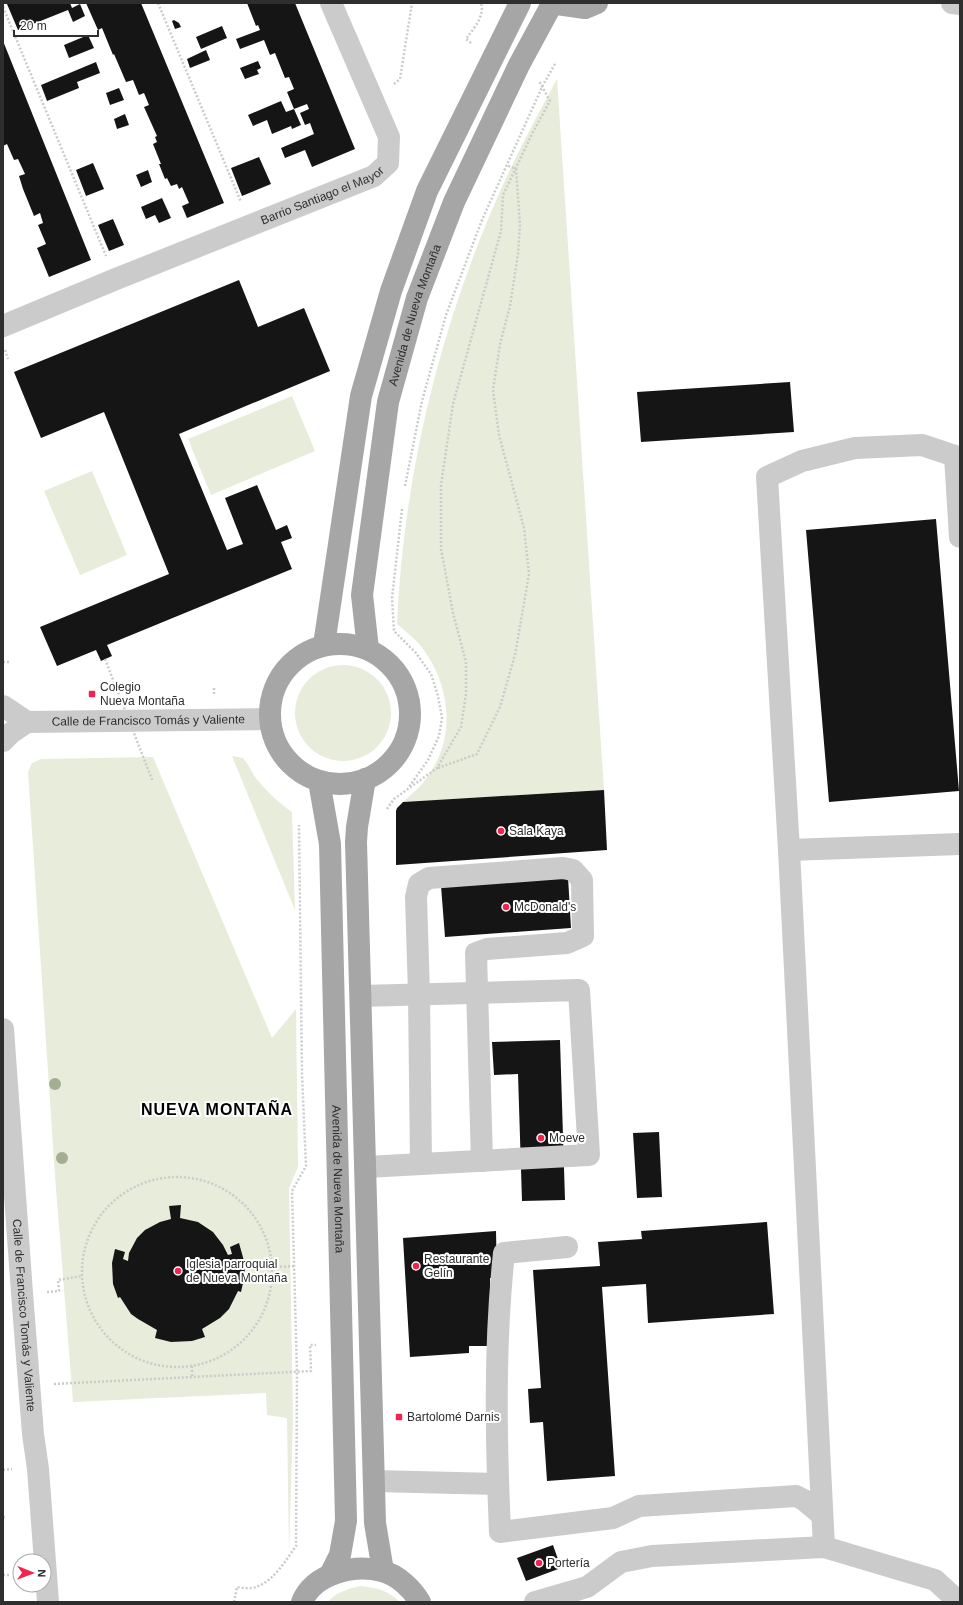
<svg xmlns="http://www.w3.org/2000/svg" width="963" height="1605" viewBox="0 0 963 1605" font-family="Arial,sans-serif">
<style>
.green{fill:#e7edda}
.building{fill:#151515}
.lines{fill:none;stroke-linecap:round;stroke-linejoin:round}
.path{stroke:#cbcbcb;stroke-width:2.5;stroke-dasharray:2 2;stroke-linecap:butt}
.minor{stroke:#cbcbcb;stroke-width:22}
.major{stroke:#a6a6a6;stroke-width:22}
.path-bridge{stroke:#cbcbcb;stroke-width:2.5;stroke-dasharray:2 2;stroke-linecap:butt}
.tree{fill:#a4af92}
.poi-dot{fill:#f22351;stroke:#fff;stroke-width:1.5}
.labels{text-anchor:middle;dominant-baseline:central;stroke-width:4;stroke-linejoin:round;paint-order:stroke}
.street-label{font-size:12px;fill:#2e2e2e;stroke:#fff}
.poi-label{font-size:12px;fill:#2e2e2e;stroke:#fff;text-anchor:start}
.district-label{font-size:16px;font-weight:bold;letter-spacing:1px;fill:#000;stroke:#fff}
</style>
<rect width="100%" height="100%" fill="#fff"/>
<path class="green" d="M557 79 604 790 403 802C413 793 423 785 430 773 457 733 449 681 420 645 413 637 405 631 397 624 404 463 446 302 516 157 529 131 543 105 557 79Z
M292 396 315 451 211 495 188 439Z
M92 471 127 555 80 575 44 491Z
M295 713a48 48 0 1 1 96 0a48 48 0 1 1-96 0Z
M232 756 243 758C248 764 251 770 255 777 266 791 278 802 292 812L295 910Z
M153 757 272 1038 296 1009 298 1167 289 1188 293 1418 289 1553 287 1418 267 1415 266 1393 73 1402 55 1176 28 772 32 763 41 759Z
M360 1586C378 1588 387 1590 400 1602H328C336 1592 348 1589 360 1586Z"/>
<path class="building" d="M11 3H70L72 8 80 4 85 16 73 22 68 10 18 30 7 4Z
M86 3H141L224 203 187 218 182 206 189 203 182 187 179 189 177 184 171 186 167 178 165 179 159 164H161L153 144 157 142 155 137 157 136 144 107 149 105 144 93 139 95 133 80 126 82 114 54 113 55 102 28 98 30Z
M247 3H295L355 149 312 167 305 150 285 158 281 148 314 134 310 123 305 125 300 113 309 109 307 104 294 109 287 92 294 89 289 77 285 78 275 53 270 55 264 40 240 49 236 39 260 30 258 25 256 26Z
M174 20 179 23 181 27 175 29 172 21Z
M222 26 227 38 201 49 196 37Z
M88 35 94 48 69 58 64 45Z
M3 41 91 260 49 277 37 248 46 244 38 225 43 223 40 213 34 216 23 189 19 176 25 174 18 159 14 160 7 144 3 146Z
M206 50 210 60 190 68 187 59Z
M258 61 261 68 257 70 259 74 245 79 240 68Z
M96 62 100 73 77 82 79 88 47 101 41 85Z
M119 88 124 100 110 105 106 93Z
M281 101 286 112 294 109 301 125 292 129 291 126 272 134 267 120 253 126 248 115Z
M125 114 129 125 117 129 114 119Z
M259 157 271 184 242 196 231 168Z
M93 163 104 189 86 196 76 170Z
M148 170 152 182 141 187 136 175Z
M162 198 171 218 159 223 155 215 146 219 141 207Z
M113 219 124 245 109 251 98 225Z
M239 280 258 327 304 308 330 371 179 434 227 550 243 544 225 498 257 485 276 530 287 525 292 538 281 542 292 569 107 645 112 656 101 661 96 650 57 666 40 627 169 574 104 412 41 438 14 372Z
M790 382 794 432 641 442 637 392Z
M936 519 959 791 829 802 806 530Z
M604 790 607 850 396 865V811L397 808 403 802Z
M568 877 571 928 445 937 441 886Z
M560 1040 565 1200 522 1201 518 1074 494 1075 492 1042Z
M659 1132 662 1197 637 1198 633 1133Z
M181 1205 180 1218 198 1222 213 1232 223 1245 228 1255 232 1254 230 1247 239 1243 244 1261 245 1274 241 1292 238 1291 229 1309 220 1318 202 1329 205 1337 192 1341 171 1342 155 1338 157 1330 138 1319 131 1314 120 1297 118 1298 113 1284 112 1263 115 1249 125 1252 123 1259 128 1261 129 1253 137 1238 145 1230 160 1222 171 1219 169 1206Z
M767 1222 774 1314 648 1323 646 1284 602 1287 615 1476 547 1481 543 1422 530 1423 528 1389 541 1388 533 1270 600 1266 598 1242 642 1239 641 1231Z
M496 1231 497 1278H490L491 1346H469V1353L410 1357 403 1238Z
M553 1545 561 1568 526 1581 517 1558Z"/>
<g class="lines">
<path class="path" d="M158 3 241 202
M3 7 106 256
M471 43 466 39C473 29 485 17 481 3
M394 84 400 79 412 3
M5 350 8 359
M405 486 422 401 446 315 482 220 543 85 556 62
M402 509 392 598 394 631 416 653 431 674 438 696 442 718 439 736 428 760 409 787
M3 662H10
M214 688V695
M438 768 477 754 500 707 515 655 529 574 524 528 499 435 493 390 500 344 510 306 518 254 520 225 516 169 506 165
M387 809 394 799 437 768 461 727 466 694V662L453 613 441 549V485L453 404 501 231 503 195 533 132 550 101 539 81
M82 1272a95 95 0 1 1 190 0a95 95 0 1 1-190 0Z
M272 1267 295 1266
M47 1292 59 1291 58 1280 82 1276
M192 1366V1376
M54 1384 311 1371 310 1345H316
M3 1470 12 1469
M3 1517H5
M3 1575H10
M234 1602 237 1587C242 1588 251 1589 256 1587 274 1581 286 1560 296 1546L297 1372 292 1191 306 1166 302 1075 299 825"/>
<g class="minor">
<path d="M952 3 960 4"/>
<path id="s1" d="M3 326 116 279 374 176 388 163 389 137 331 3"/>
<path d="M3 706 27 722"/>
<path id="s2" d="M3 741 11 733 27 722 269 719"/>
<path d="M789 850 960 844"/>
<path d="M361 996 579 990 589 1155 366 1167"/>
<path id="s3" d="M3 1029 22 1293 33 1434 38 1469 48 1602"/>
<path d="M421 1164 419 994 416 897 419 884 429 878 563 868 573 870 582 880 583 936 567 943 487 949 476 953 482 1161"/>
<path d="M567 1247 504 1253C494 1346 496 1439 500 1532L613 1518 639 1506 796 1496 804 1500 822 1515"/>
<path d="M374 1481 498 1484"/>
<path d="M824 1547 789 850 767 477 802 461 855 448 922 445 955 456 960 537"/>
<path d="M535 1602 587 1587 621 1562 652 1556 824 1547 935 1580 959 1602"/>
</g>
<g class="major">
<path d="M550 3 585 8 597 3"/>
<circle cx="340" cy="714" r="70"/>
<path d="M324 645 361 396 391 291 427 191 520 3"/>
<path id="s4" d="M368 649 362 595 388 402 417 298 454 202 519 65 552 4"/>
<path d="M365 779 357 827 356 842 375 1523 383 1571"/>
<path id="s5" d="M319 781 330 844 346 1521 340 1555 330 1575"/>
<path d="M302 1602C314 1573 354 1564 382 1571 398 1575 412 1589 420 1602"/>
</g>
<path class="path-bridge" d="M105 659 153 782"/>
</g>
<g class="tree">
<circle cx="55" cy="1084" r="6"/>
<circle cx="62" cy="1158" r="6"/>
</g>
<g class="poi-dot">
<rect x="88" y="690" width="8" height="8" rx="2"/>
<circle cx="501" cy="831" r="4"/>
<circle cx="506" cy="907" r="4"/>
<circle cx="541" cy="1138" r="4"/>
<circle cx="416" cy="1266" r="4"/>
<circle cx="178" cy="1271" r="4"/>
<rect x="395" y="1413" width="8" height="8" rx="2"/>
<circle cx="539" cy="1563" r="4"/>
</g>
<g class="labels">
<g class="street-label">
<text stroke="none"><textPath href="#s1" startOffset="345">Barrio Santiago el Mayor</textPath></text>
<text stroke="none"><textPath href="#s4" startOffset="340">Avenida de Nueva Montaña</textPath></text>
<text stroke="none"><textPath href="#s2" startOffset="152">Calle de Francisco Tomás y Valiente</textPath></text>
<text stroke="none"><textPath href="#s5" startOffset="399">Avenida de Nueva Montaña</textPath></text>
<text stroke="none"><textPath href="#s3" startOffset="287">Calle de Francisco Tomás y Valiente</textPath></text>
</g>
<g class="poi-label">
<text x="100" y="687">Colegio<tspan x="100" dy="14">Nueva Montaña</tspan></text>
<text x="509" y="831">Sala Kaya</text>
<text x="514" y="907">McDonald's</text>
<text x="549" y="1138">Moeve</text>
<text x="424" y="1259">Restaurante<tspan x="424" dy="14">Gelín</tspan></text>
<text x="186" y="1264">Iglesia parroquial<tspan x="186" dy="14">de Nueva Montaña</tspan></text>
<text x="407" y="1417">Bartolomé Darnis</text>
<text x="547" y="1563">Portería</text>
</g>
<g class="district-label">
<text x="217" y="1109">NUEVA MONTAÑA</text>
</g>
</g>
<rect width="963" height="1605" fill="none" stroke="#2e2e2e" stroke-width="8"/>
<g transform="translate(32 1573) rotate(91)"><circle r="19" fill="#ffffff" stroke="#ababab"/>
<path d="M0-3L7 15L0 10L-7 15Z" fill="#f22351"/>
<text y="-6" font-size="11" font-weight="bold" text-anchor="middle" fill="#2e2e2e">N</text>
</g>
<path d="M14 30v6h84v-6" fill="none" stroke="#2e2e2e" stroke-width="2"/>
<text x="20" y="30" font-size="12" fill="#2e2e2e" stroke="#ffffff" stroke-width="3" paint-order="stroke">20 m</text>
</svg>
